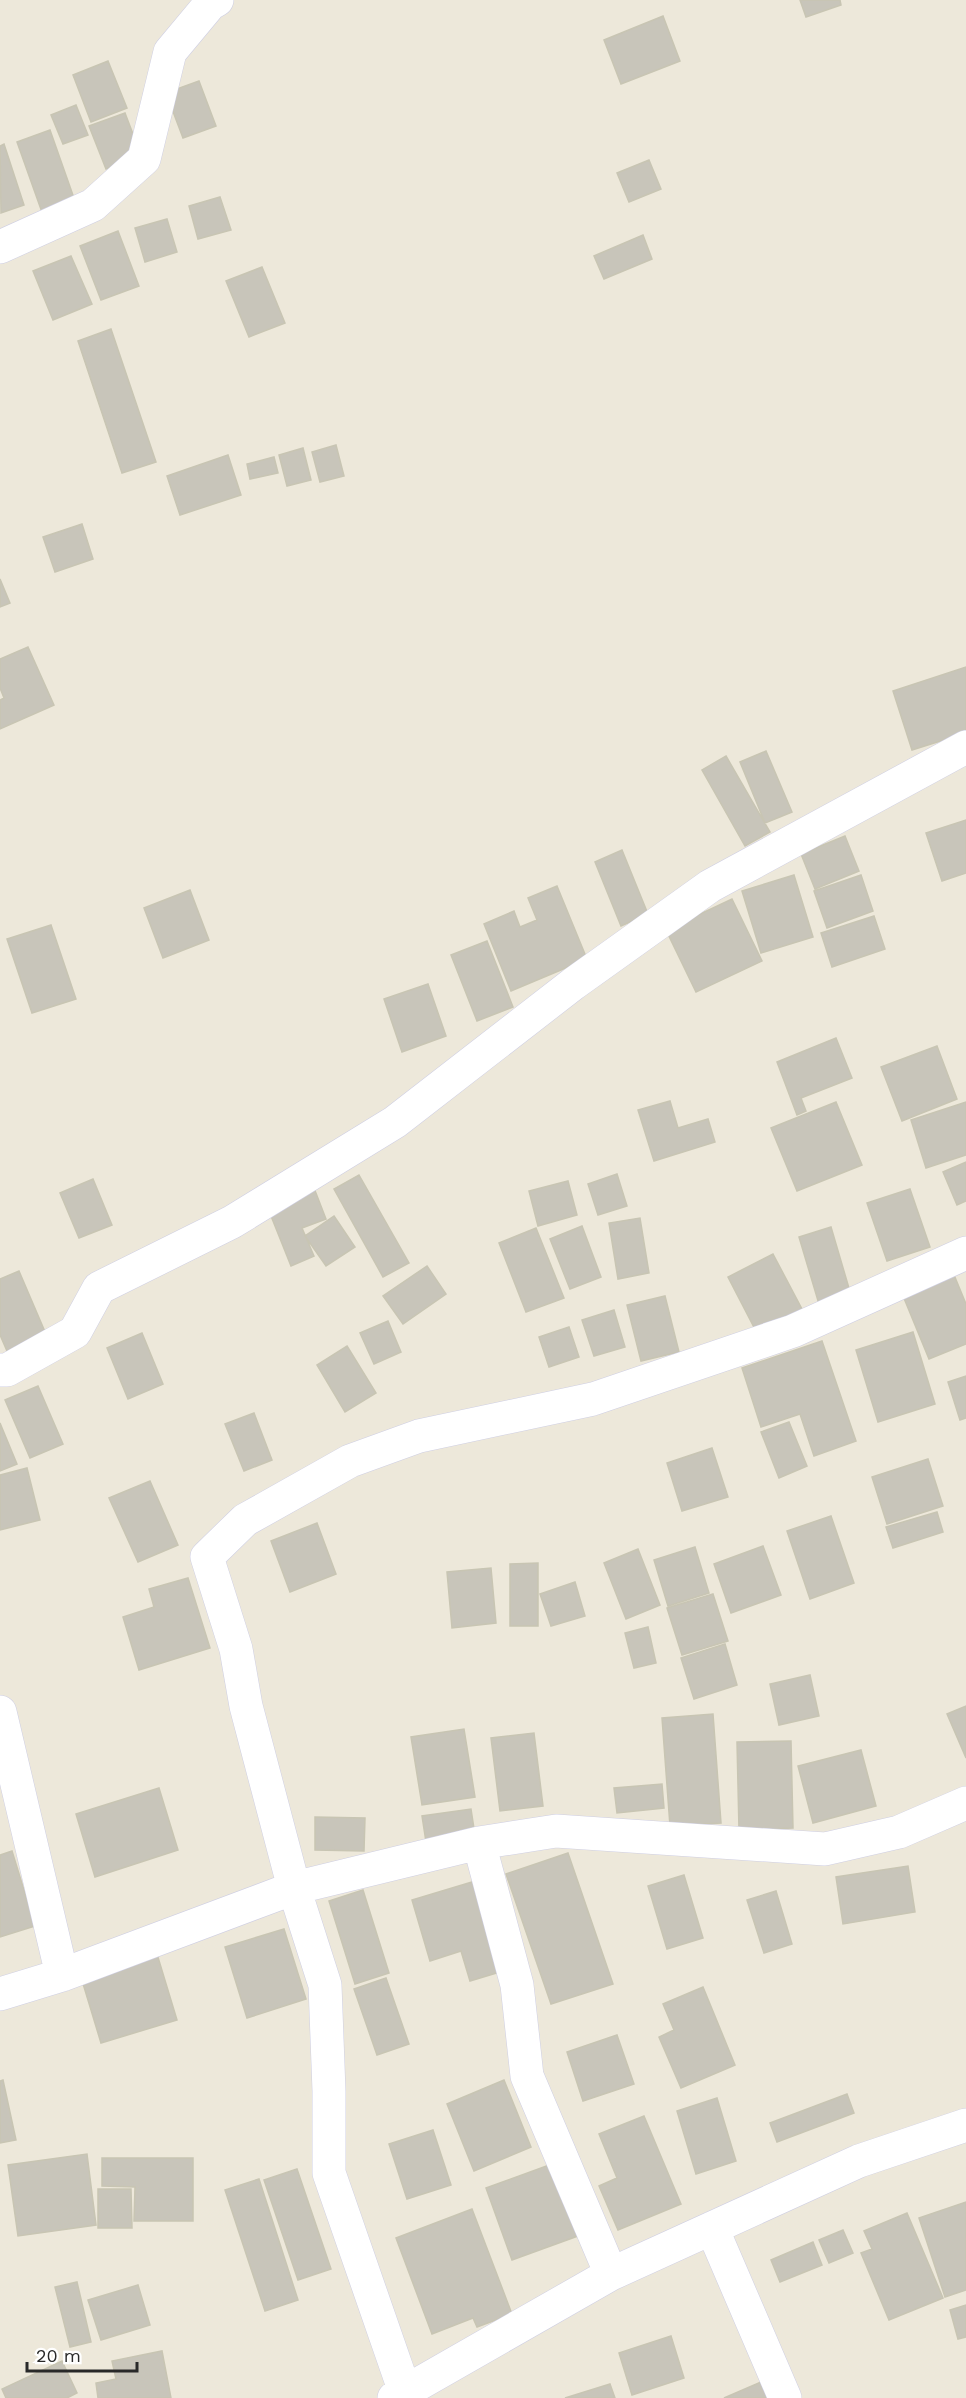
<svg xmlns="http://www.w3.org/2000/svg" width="966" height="2398" viewBox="0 0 966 2398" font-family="'Work Sans',sans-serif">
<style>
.building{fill:#c8c5ba;stroke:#c8c5b3;stroke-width:1.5}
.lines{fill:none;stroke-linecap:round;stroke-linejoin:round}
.minor-casing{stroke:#cfcfe3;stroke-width:34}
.minor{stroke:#fff;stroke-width:33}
</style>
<rect width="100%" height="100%" fill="#ede8da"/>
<path class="building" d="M800 0H840L841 5 806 17Z
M663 16 680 61 621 84 604 40Z
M108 61 127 108 91 122 73 75Z
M199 81 216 126 183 138 166 93Z
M76 105 88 135 63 144 51 115Z
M125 113 141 155 106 169 89 126Z
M50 130 81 218 48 229 17 142Z
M4 144 24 205 1 213 0 146Z
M649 160 661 189 629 202 617 173Z
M220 197 231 230 198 239 189 206Z
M167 219 177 252 145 262 135 228Z
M118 231 139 286 101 300 80 246Z
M643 235 652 259 604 279 594 256Z
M71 256 92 304 53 320 33 271Z
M262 267 285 323 249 337 226 281Z
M111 329 156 462 122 473 78 341Z
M336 445 344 476 320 482 312 452Z
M303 448 311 480 287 486 279 455Z
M228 455 241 495 180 515 167 476Z
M274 457 278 473 250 479 247 464Z
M82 524 93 559 55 572 43 537Z
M0 579 10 603 0 607Z
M28 647 54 705 0 729V700L4 698 0 688V659Z
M966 667V733L912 750 893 691Z
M766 751 792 812 765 823 740 762Z
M726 756 770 832 745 846 702 770Z
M966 820V873L942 881 926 833Z
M845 836 859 871 815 889 801 854Z
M622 850 648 914 621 926 595 862Z
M794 875 813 937 761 953 742 891Z
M861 875 873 911 827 928 814 891Z
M557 886 587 959 511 991 484 924 514 911 520 927 537 920 528 898Z
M190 890 209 940 163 958 144 908Z
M732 899 762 961 696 992 666 930Z
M874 916 885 949 832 967 821 933Z
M51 925 76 999 32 1013 7 939Z
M487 941 513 1007 477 1021 451 955Z
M428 984 446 1036 402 1052 384 999Z
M836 1038 852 1078 801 1098 806 1111 797 1115 777 1062Z
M937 1046 957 1099 902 1121 881 1067Z
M670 1101 678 1128 708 1119 715 1142 654 1161 638 1110Z
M836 1102 862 1165 797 1191 771 1128Z
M966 1102V1155L926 1168 911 1120Z
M966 1162V1201L957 1205 943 1172Z
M617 1174 627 1206 598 1215 588 1184Z
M359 1175 409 1263 383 1277 334 1189Z
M93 1179 112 1225 79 1238 60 1193Z
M568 1181 577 1215 538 1226 529 1191Z
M314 1188 326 1219 302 1228 314 1256 291 1266 267 1206Z
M910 1189 930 1247 887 1261 867 1203Z
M334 1216 355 1247 326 1266 305 1236Z
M640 1218 649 1273 618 1279 609 1223Z
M582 1226 601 1277 570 1289 550 1239Z
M831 1227 851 1295 819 1304 799 1237Z
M536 1228 564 1298 526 1312 499 1243Z
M773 1254 803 1311 758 1335 728 1277Z
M427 1266 446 1294 403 1324 383 1296Z
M952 1270 966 1304V1344L929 1359 901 1291Z
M19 1271 46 1334 7 1351 0 1335V1279Z
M665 1296 679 1352 641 1361 627 1305Z
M614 1310 625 1347 594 1356 582 1320Z
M388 1321 401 1352 374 1364 360 1333Z
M569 1327 579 1357 549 1367 539 1337Z
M913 1332 935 1404 878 1422 856 1350Z
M142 1333 163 1384 128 1399 107 1348Z
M822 1341 856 1441 814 1456 800 1414 761 1427 742 1368Z
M347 1346 376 1393 345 1412 317 1365Z
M966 1376V1418L960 1420 948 1382Z
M38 1386 63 1444 30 1458 5 1400Z
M254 1413 272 1460 244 1471 225 1424Z
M789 1422 807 1466 779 1478 761 1432Z
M0 1423 17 1464 0 1471Z
M712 1448 728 1497 682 1511 667 1463Z
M928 1459 943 1506 887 1524 872 1477Z
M27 1468 40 1520 0 1530V1475Z
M150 1481 178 1545 138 1562 109 1498Z
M937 1512 943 1532 893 1548 886 1527Z
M831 1516 854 1583 810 1599 787 1531Z
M317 1523 336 1574 290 1592 271 1541Z
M763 1546 781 1595 731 1613 714 1564Z
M695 1547 709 1593 668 1606 654 1560Z
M638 1549 660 1605 626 1619 604 1563Z
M538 1563V1626H510V1564Z
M491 1568 496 1623 452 1628 447 1572Z
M188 1578 210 1648 139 1670 123 1617 154 1607 149 1589Z
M575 1582 585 1616 551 1626 540 1594Z
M713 1594 728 1641 682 1655 667 1608Z
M648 1627 656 1663 634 1668 625 1633Z
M725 1644 737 1685 694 1699 681 1658Z
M810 1675 819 1716 779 1725 770 1684Z
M966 1706V1758L947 1714Z
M713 1714 721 1823 670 1826 662 1718Z
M464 1729 475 1797 422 1805 411 1737Z
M534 1733 543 1806 500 1811 491 1738Z
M791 1741 793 1828 739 1830 737 1742Z
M861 1750 876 1806 813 1823 798 1766Z
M662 1784 664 1808 617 1813 614 1788Z
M159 1788 178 1850 95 1877 76 1814Z
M471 1809 475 1835 426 1842 422 1816Z
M315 1817 365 1818 364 1851 315 1850Z
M12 1851 35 1926 0 1937V1855Z
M568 1853 613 1984 551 2004 506 1874Z
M908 1866 915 1912 843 1924 836 1877Z
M684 1875 703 1938 667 1949 648 1886Z
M472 1882 500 1972 470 1981 461 1951 430 1961 412 1900Z
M363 1890 389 1973 355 1984 329 1901Z
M776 1891 792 1944 764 1953 747 1900Z
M284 1929 306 1999 247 2018 225 1947Z
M157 1954 177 2020 101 2043 81 1977Z
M386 1978 409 2044 377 2055 354 1989Z
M703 1987 735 2065 681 2088 659 2037 674 2030 663 2004Z
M617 2035 634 2084 583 2101 567 2052Z
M3 2080 16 2140 0 2143V2081Z
M504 2080 531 2147 474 2171 447 2104Z
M847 2094 854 2113 777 2142 770 2123Z
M717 2098 736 2161 696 2174 677 2111Z
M644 2116 681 2204 618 2230 599 2186 617 2178 599 2134Z
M433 2130 451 2185 407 2199 389 2144Z
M87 2154 96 2225 18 2236 8 2165Z
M102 2158H193V2221H134L135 2187 102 2186Z
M552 2164 578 2236 512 2260 486 2188Z
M297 2169 331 2269 298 2280 264 2180Z
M259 2179 298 2300 265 2311 225 2190Z
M98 2189H131L132 2228H98Z
M966 2202V2290L945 2297 919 2218Z
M472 2209 512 2314 477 2327 473 2318 432 2334 396 2238Z
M907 2213 943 2298 889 2320 861 2253 872 2249 864 2231Z
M843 2230 853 2253 829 2263 819 2240Z
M813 2242 822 2265 780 2282 771 2260Z
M77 2282 91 2342 70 2347 55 2287Z
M138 2285 150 2325 101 2340 88 2300Z
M966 2305V2337L958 2339 950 2310Z
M671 2336 684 2378 632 2395 619 2353Z
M162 2351 171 2398H98L96 2383 116 2379 112 2361Z
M62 2361 77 2393 67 2398H6L2 2389Z
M761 2382 768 2398H724Z
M610 2384 615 2398H565Z"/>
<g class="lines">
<g class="minor-casing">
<path id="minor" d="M0 247 93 205 144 159 170 52 210 4 217 0
M0 1370H7L75 1332 99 1288 232 1222 395 1122 573 984 710 886 966 747
M0 1712 62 1975
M479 1843 517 1985 527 2076 611 2274
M0 1994 62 1975 294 1888 479 1843 556 1831 825 1849 899 1832 966 1803
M712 2228 785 2398
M405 2392 329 2173V2091L325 1985 294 1888 246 1706 236 1649 207 1557 245 1520 350 1461 419 1436 593 1399 793 1331 966 1253
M394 2398 611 2274 859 2161 966 2125"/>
</g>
<use href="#minor" class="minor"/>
</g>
<path d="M27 2362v9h110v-9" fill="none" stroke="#292929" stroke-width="3"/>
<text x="36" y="2362" font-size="18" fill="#292929" stroke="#ffffff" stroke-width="4.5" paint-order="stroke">20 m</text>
</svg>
